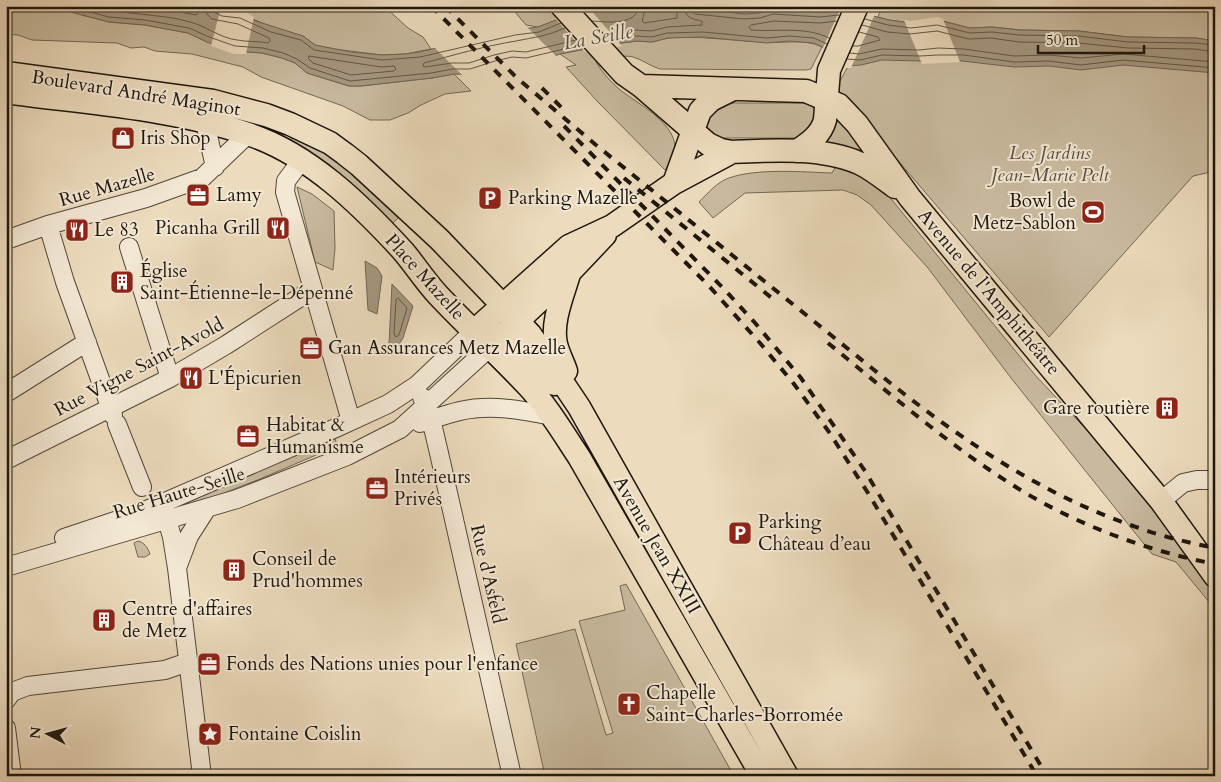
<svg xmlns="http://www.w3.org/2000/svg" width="1221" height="782" viewBox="0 0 1221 782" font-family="Cardo,serif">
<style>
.green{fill:#c9ba9f;stroke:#746856}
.water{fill:#a69881;stroke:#706453}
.pier{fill:#ecdbbd}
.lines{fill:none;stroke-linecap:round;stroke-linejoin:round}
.shore{stroke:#625747;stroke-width:1}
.minor-casing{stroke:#524739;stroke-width:20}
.major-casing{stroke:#1e160d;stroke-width:25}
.minor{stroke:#f3e8d4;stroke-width:18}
.major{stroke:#ecdbbd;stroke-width:22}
.rail{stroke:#1e160d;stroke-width:4;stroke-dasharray:9 9;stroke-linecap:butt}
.labels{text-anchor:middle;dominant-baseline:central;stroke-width:4;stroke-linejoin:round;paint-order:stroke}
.street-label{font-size:19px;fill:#1e160d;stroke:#f3e8d4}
.poi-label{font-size:19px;fill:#1e160d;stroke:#f3e8d4;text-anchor:start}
.park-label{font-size:19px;font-style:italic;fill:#5a4f40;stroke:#f3e8d4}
.water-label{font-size:20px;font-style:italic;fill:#544a3b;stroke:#f3e8d4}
</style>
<rect width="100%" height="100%" fill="#ecdbbd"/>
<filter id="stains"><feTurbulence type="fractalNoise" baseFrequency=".004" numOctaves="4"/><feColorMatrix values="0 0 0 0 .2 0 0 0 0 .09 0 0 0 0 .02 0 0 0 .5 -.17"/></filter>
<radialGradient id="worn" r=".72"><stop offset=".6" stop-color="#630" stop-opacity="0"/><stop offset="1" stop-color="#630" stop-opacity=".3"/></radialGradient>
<path class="green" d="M205 6H384L408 28 423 37 431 49 405 54 382 55 334 49 315 45 303 36 273 28 253 19Z
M510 6H537L540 11 555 8 557 6H839L838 10 821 12 772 9 759 13 744 14 691 8 651 7 606 11 588 10 538 27 526 25Z
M882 6H1215V41L1196 38 1128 37 1079 31 1020 30 992 27 970 28 938 20 911 23 889 20 878 17Z
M6 8 18 10 41 8 63 10 109 22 145 25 188 33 207 42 234 51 262 53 282 58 295 63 307 73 349 86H361L432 78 454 74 471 91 445 94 421 105 408 113 390 120H370L343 106 261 77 243 67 192 54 155 51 144 47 131 48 117 43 32 40 18 35 6 34Z
M681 37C709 37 736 41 764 42 784 44 804 38 822 47L811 69 806 70 660 69C650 66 643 60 633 57 622 54 607 60 596 62 602 72 610 81 619 89 643 108 697 133 665 170L598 102 566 67 576 65 560 54 606 45 637 41 652 42 668 38Z
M862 41 1215 57V171L1193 176 1049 337 836 88Z
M733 103H803C830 109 810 132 795 138H723L715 137 706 132C704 113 716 107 733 103Z
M833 114 881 164 823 143Z
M292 136 308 143 339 161 399 217 391 225 347 180 316 158 290 142Z
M837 164 874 178 1035 375 1144 491 1215 591V609L1176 562 1152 554 1011 378 928 268 871 205 857 195 843 190 745 193 713 218 699 202C708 193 717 182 729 178 757 168 802 172 832 173Z
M297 187 312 194 334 211 335 248 333 270 315 262Z
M334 434 337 446 260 479 183 509 179 500Z
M138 541C144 542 148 548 150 554L145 557H138L134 543Z
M626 584 734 776H545L516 644 575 629 606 735 613 733 579 621 625 610 620 586Z"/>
<path class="water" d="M6 6 212 7 303 36 315 45 351 52 382 55 405 54 419 52 514 30 538 27 571 14 588 10 606 11 651 7 691 8 744 14 759 13 772 9 821 12 850 10 889 20 911 23 938 20 970 28 992 27 1020 30 1079 31 1128 37 1196 38 1215 41V73L1123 65 1081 70 1049 66 1014 67 953 60 920 61 882 60 861 65 847 66 834 53 814 43 789 41 767 43 703 37 668 38 652 42 637 41 606 45 560 54 549 58 513 62 471 75 454 74 432 78 361 86H349L307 73 295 63 282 58 262 53 234 51 207 42 188 33 145 25 109 22 63 10 41 8 18 10 6 8Z
M365 261 377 268 382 276 377 314 368 310Z
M392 284 413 306 403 338 394 352 389 344Z"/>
<path class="pier" d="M221 7 242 10 254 17 246 54H234L211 46Z
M588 7 622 46 585 52 555 18 570 11Z
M841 7H851L875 14 851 68H846L832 55 822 50Z
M938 17 943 19 960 62 922 64 904 20 911 21Z
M526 26 558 58 527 66 513 65 497 68 487 73 483 72 471 77H464L433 46Z"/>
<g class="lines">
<path class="shore" d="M68 6 109 17 145 20 189 28 209 37 235 46 263 48 283 53 297 59 310 68 350 81 431 73 453 69H470L495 61 512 57 526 58 581 45
M95 6C126 16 159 13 190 22 206 26 220 38 237 40 247 42 258 41 268 43L270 41 269 38 238 24 212 19 207 14 205 6
M149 6 196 15 198 13V6
M212 6V11L222 16 240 18 271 32 301 40 314 50 382 60 420 57 515 35 539 32 561 23
M646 6 642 21 644 23 677 18V6
M691 6V11L695 14 744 19 760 18 773 14 820 17 839 15
M865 19 888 25 911 28 937 25 970 33 992 32 1019 35 1078 36 1128 42 1195 43 1215 45
M593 21C607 22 637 26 639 6
M862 25 887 32 910 34 937 31 969 39 991 38 1019 42 1078 43 1128 48 1195 49 1215 52
M565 28C547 36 536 37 516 41 485 46 454 55 424 63L423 66 425 67 452 63H469L494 55 512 51 526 52 576 40
M604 34 636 30 651 31 667 27 702 25V21C692 19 685 18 684 6
M829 38C805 26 777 32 751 30L749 27 751 25 774 21 820 23 837 21
M610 40 636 36 652 37 667 33 703 32 767 38 789 36 814 38 827 44
M853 46H858L880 40 878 37 859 32
M850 53 859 54 882 49 919 50 938 48 964 49 1014 56 1049 55 1081 58 1123 54 1215 62
M309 56 381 67 394 66 396 69 394 71 351 75 313 63 309 59Z
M847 59 860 60 882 55 920 56 938 55H964L1014 62 1049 61 1081 65 1123 60 1215 68
M398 298 407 308 399 335 396 337 394 334 396 300Z"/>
<g class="minor-casing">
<path id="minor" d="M205 122 215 167
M301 161 286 181 285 192 351 421
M48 225 65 282 113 415
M6 240 48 225 146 198 202 178 248 134
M129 247 170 378
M6 393 87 342
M422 397 431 419 439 453 512 776
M420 423C433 419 447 414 460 411 491 404 522 410 552 416
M117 424 142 487
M6 460 170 378 226 345 313 289
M1161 501 1183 483 1197 480H1215
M164 509 172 537 177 568 202 776
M64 538 142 512 338 427 388 404 417 385 474 331
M6 567 237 499 347 456 400 429 490 347
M177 568 189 536 207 508
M6 700 12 692 28 686 165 670 188 662
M6 728 12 776"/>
</g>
<g class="major-casing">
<path id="major" d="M562 6 624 74 641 86 708 144 721 150 732 152C772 150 822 147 859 163 872 169 884 179 895 187
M6 73 213 101 266 115 290 124 330 143 345 154 359 165 439 239 530 334 579 407 787 776
M641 86 806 91 839 105 857 124 910 198 1161 501 1215 576
M6 92C84 103 173 108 248 134 309 154 360 204 403 251 415 265 425 281 438 295 467 326 499 355 528 386 548 407 563 433 579 457L762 776
M797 151C809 143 821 135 825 120L829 70 857 6
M674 183 700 111 711 100 731 90
M474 331 569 246 612 226 674 183 732 152
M488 332 502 336 554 384
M490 347 569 273 605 235
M566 371C563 362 558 353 556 344 551 322 563 295 569 274"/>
</g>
<use href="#minor" class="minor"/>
<use href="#major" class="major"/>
<path class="rail" d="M431 6 709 286 760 343 794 384 829 432 868 493 1037 776
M445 6 517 78 596 145 889 382C967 444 1049 499 1145 530 1168 538 1191 543 1215 548
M542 88 567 113
M564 126 725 290 756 324 801 378 865 471 1047 776
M624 178 773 299
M828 343C887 391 946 443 1011 484 1072 523 1143 550 1215 564"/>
</g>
<defs>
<g id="shop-square" transform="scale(1.25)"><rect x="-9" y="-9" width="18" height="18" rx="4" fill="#8f2418" stroke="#f3e8d4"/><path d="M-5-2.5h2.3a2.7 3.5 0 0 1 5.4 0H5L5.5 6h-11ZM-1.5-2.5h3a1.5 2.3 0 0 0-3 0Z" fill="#fff"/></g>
<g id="office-square" transform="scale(1.25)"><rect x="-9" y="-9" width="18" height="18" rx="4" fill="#8f2418" stroke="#f3e8d4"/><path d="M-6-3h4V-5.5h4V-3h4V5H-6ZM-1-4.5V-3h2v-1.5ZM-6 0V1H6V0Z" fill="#fff"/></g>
<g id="parking-square" transform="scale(1.25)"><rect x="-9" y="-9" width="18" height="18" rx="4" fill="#8f2418" stroke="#f3e8d4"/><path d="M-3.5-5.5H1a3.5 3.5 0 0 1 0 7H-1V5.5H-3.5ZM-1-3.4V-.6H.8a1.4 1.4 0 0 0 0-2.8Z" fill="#fff"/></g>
<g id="stadium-square" transform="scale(1.25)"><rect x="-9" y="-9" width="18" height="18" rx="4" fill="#8f2418" stroke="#f3e8d4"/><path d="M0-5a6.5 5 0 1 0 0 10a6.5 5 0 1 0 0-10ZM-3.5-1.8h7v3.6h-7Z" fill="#fff"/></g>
<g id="restaurant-square" transform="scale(1.25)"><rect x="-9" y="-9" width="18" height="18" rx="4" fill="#8f2418" stroke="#f3e8d4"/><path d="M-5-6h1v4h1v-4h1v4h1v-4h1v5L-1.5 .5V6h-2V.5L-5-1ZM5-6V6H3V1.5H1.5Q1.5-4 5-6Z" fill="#fff"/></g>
<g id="building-square" transform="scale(1.25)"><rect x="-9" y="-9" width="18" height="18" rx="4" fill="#8f2418" stroke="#f3e8d4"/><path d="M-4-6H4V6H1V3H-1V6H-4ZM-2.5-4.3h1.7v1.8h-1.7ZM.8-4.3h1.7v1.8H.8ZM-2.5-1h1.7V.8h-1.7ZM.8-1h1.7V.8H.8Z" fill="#fff"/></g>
<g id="church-square" transform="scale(1.25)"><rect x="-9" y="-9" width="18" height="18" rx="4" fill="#8f2418" stroke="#f3e8d4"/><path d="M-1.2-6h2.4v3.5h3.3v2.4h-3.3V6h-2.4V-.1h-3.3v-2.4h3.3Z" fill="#fff"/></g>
<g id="sight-square" transform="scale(1.25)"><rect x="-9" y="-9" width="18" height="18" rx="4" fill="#8f2418" stroke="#f3e8d4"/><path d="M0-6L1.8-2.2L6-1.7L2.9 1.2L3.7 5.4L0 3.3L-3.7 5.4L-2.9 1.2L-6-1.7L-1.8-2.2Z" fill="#fff"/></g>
</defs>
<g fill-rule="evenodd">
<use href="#shop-square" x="123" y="138"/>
<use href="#office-square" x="198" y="195"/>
<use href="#parking-square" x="490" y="198"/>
<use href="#stadium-square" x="1093" y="212"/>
<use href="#restaurant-square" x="278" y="228"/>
<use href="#restaurant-square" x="77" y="230"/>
<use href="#building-square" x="122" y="282"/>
<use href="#office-square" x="311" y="348"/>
<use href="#restaurant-square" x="191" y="378"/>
<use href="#building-square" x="1167" y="408"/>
<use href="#office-square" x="248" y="436"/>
<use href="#office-square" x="377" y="488"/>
<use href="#parking-square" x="740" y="533"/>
<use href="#building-square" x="234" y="570"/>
<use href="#building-square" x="104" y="620"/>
<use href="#office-square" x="209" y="664"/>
<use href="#church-square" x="629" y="704"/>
<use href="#sight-square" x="210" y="734"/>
</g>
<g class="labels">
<g class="street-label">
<text transform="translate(136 93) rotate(9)">Boulevard André Maginot</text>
<text transform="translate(107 187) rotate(-16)">Rue Mazelle</text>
<text transform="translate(425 277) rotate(48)">Place Mazelle</text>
<text transform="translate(989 292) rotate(50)">Avenue de l'Amphithéâtre</text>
<text transform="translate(139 367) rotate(-28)">Rue Vigne Saint-Avold</text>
<text transform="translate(179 493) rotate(-17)">Rue Haute-Seille</text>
<text transform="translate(657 545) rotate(60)">Avenue Jean XXIII</text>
<text transform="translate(488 574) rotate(77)">Rue d'Asfeld</text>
</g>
<g class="poi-label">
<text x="140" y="138">Iris Shop</text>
<text x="216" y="195">Lamy</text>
<text x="508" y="198">Parking Mazelle</text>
<text x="1076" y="201" text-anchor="end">Bowl de<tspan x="1076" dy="22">Metz-Sablon</tspan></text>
<text x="260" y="228" text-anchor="end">Picanha Grill</text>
<text x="94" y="230">Le 83</text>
<text x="140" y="271">Église<tspan x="140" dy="22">Saint-Étienne-le-Dépenné</tspan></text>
<text x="328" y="348">Gan Assurances Metz Mazelle</text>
<text x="208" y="378">L'Épicurien</text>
<text x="1150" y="408" text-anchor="end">Gare routière</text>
<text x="266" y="425">Habitat &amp;<tspan x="266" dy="22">Humanisme</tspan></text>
<text x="394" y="477">Intérieurs<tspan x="394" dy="22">Privés</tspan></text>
<text x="758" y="522">Parking<tspan x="758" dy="22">Château d’eau</tspan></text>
<text x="252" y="559">Conseil de<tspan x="252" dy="22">Prud'hommes</tspan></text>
<text x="122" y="609">Centre d'affaires<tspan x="122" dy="22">de Metz</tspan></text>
<text x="226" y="664">Fonds des Nations unies pour l'enfance</text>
<text x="646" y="693">Chapelle<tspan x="646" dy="22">Saint-Charles-Borromée</tspan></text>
<text x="228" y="734">Fontaine Coislin</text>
</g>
<g class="park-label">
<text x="1050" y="153">Les Jardins<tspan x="1050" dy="22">Jean-Marie Pelt</tspan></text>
</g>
<g class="water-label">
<text transform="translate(598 37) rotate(-10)">La Seille</text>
</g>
</g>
<rect width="1221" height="782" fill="none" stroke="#ecdbbd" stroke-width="25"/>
<rect x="8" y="8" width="1206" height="767" fill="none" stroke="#1e160d" stroke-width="2.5"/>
<rect x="12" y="12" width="1196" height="757" fill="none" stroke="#1e160d"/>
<g transform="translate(48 734) rotate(276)" stroke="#f3e8d4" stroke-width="4" paint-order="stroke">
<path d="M0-4L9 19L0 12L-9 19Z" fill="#1e160d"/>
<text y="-8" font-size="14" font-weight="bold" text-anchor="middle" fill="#1e160d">N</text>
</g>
<path d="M1038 45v8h106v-8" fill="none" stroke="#1e160d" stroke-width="2.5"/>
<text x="1046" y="45" font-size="15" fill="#1e160d" stroke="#f3e8d4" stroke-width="4" paint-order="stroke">50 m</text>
<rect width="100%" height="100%" filter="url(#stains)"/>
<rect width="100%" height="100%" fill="url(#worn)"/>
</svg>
